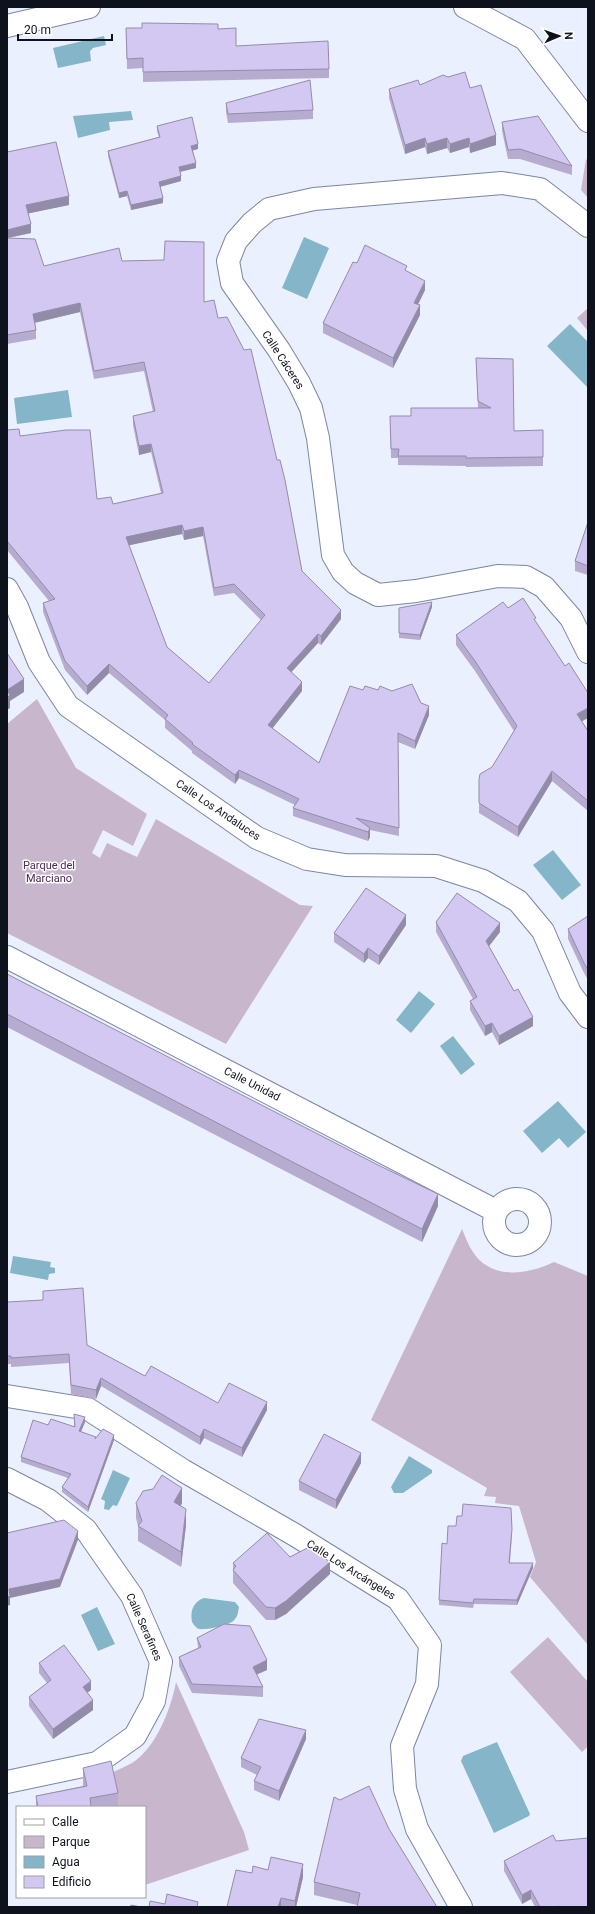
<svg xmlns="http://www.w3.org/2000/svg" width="595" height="1914" viewBox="0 0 595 1914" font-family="Roboto,sans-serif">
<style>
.green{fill:#c8b6cc}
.water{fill:#84b5c8}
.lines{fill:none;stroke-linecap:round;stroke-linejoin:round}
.minor-casing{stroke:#7b85a5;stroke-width:24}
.tertiary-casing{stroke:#7b85a5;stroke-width:24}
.secondary-casing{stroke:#7b85a5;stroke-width:24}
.minor{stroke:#fff;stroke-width:22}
.tertiary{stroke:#fff;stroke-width:22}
.secondary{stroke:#fff;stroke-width:22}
.wall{fill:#b5accf;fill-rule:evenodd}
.shaded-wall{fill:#938ca9}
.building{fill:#d2c8f1;stroke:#938ca9;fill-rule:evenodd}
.labels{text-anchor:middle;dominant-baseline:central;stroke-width:3;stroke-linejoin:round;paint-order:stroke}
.street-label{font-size:11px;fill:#0e121d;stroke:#fff}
.park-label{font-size:11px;fill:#4e2856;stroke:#fff}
</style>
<rect width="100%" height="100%" fill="#ebf0fe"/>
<path class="green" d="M586 159 588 161V198L581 190Z
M588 308V331L577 318Z
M37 699 76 768 147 814 133 846 103 830 92 853 100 858 107 843 137 857 156 819 300 905 313 906 226 1044 7 933V724Z
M462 1229C465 1236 468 1245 473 1252 491 1280 527 1275 554 1262L588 1276V1645L530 1577 536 1562 519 1506 495 1503 496 1497 484 1496 487 1488 371 1420Z
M548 1637 588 1682V1746L582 1752 510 1672Z
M176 1682 244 1832 249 1850 145 1885V1807H117L109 1774C117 1770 125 1767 132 1763 156 1748 171 1709 176 1682Z"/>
<path class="water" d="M104 36 106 45 93 48 90 51 91 61 58 68 53 48Z
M131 111 133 120 109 122 110 130 78 138 73 116Z
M304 237 329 248 307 299 282 288Z
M570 324 588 342V388L547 346Z
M68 390 72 417 17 424 14 398Z
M553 850 581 885 562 900 533 865Z
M419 991 435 1004 411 1033 396 1020Z
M453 1036 475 1064 461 1075 440 1046Z
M558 1101 586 1132 568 1148 559 1138 542 1153 523 1131Z
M13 1256 51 1262 50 1267 55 1268V1273L49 1274 48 1280 10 1273Z
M409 1456 432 1470V1473L403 1493H394L391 1487Z
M113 1470 130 1478 117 1506 113 1505 109 1510 104 1509 105 1501 101 1499Z
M204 1598 235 1602 239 1607C238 1611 238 1616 235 1619 231 1626 206 1630 199 1629 196 1628 194 1625 192 1622 190 1611 193 1602 204 1598Z
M97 1607 115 1644 98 1651 81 1615Z
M497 1742 530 1814 529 1816 494 1833 461 1761 463 1756Z"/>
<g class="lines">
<g class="minor-casing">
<path id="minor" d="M588 226 540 189 502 183 314 199 269 209 252 223 236 241 228 261 232 283 279 350 299 383 311 408 318 438 333 555 343 572 355 583 378 595 416 591 498 576 526 577 544 587 571 618 588 652
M7 957 496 1211
M494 1222a23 23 0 1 1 46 0a23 23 0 1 1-46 0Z
M7 1479 48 1500 86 1530 132 1596 161 1662 154 1701 135 1736 97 1763 7 1782"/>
</g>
<g class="tertiary-casing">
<path id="tertiary" d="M7 1396 88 1409 184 1471 295 1535 398 1599 430 1645 427 1684 402 1746 405 1789 417 1829 461 1907"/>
</g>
<g class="secondary-casing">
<path id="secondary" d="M465 7 525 39 588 121
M7 26 89 7
M7 589 17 607 39 662 68 706 257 838 307 859 345 865 436 866 483 881 518 901 543 931 570 993 588 1017"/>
</g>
<use href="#minor" class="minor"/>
<use href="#tertiary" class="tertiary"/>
<use href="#secondary" class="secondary"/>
</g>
<path class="wall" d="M126 28 218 29 236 46 329 69V78L143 82V68L127 69Z
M420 85 470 88 496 145 470 153 469 147 450 153 447 148 427 154 425 147 405 154 389 98V89Z
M226 103 313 110V119L228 123 226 112Z
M502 122 572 166V175L520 159H508L502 131Z
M157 126 198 149 193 150 196 168 180 172 181 181 160 187 163 203 131 210 127 196 119 198 108 156V151L159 137 157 131Z
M7 152 69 205 28 213 31 233 8 238 44 266 122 261 204 302 218 318 302 571 341 619 321 645 318 643 291 672 302 691 272 728 319 763 363 690 421 703 429 715 415 749 398 742 399 836 370 830V837L368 841 293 816V808L295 805 239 778 235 784 192 753V751L165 728V720L109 673 87 695 65 670 43 612V603L49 601 7 550V430L20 436 97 499 113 504 161 493 151 452 139 455 133 425V416L153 412 144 371 94 379 80 312 35 323 36 330V339L7 344ZM182 534 184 540 203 536 214 596 234 593 261 620 209 683 167 647 129 545Z
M357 263 407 272 425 290 418 305 420 315 393 368 323 333V323Z
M476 358 514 431 543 430V466L466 467V466L398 465V458H391L390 416H411L478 408Z
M588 522V575L575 571V561Z
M432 607 420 640 399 638V608Z
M508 608 536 622 582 721 588 731V811L552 781 518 837 479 813V779L492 767 514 731 475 671 456 645V635Z
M588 916V980L584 973 568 939V929Z
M436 922 500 932 489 946 533 1026 499 1045 492 1032 485 1036 470 1010V1001L473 999 436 932Z
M406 925 379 965 368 958 364 963 334 942V933Z
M7 974 438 1206 422 1242 7 1027Z
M7 1302 145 1376 218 1403 267 1410 242 1457 204 1438 200 1445 101 1386 96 1399 71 1394 69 1363 11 1367V1364H7Z
M74 1414 85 1422 81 1432 96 1438 114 1440 88 1512 62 1492V1487L68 1478 21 1462V1457L48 1425 74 1427Z
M361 1463 336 1509 299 1490V1481Z
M136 1503H182L181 1506 186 1525 181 1567 138 1541V1526L136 1518Z
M512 1534 510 1563 533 1568 517 1605 474 1604 473 1608 439 1605V1600L447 1544Z
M290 1557 330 1574 286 1614 275 1620H266L233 1583V1563Z
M197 1638 267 1670 256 1675 263 1687V1697L192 1693 179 1666V1657L198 1648Z
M39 1663 91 1690 87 1693 93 1710 53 1739 29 1706V1697L47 1683 39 1673Z
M306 1739 279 1801 254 1790V1781L257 1775 241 1767V1758Z
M83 1768 118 1793V1807H36V1796L83 1786Z
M389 1829 357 1905 314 1895V1882Z
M556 1841 588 1907H535L531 1899 522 1904 504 1871V1861Z
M268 1870 303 1877 296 1907H227L252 1873Z"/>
<path class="shaded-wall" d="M496 135V145L470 153V144Z
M425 138V147L405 154V145Z
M447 138V148L427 154V144Z
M469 138V147L450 153V144Z
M198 144V149L191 151V146Z
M196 163V168L179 172V167Z
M181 176V181L159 187V182Z
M127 191V196L119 198V193Z
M69 196V205L26 214V205Z
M163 198V203L131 210V205Z
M31 224V233L7 238V230Z
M425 281V290L414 312V303Z
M80 303V312L33 323V314Z
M420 305V315L393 368V358Z
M151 444V452L139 455V446Z
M182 525V534L126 546V537Z
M203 527V536L184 540V531Z
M432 602V607L420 640V635Z
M341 610V619L321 645V636Z
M318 634V643L287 677V668Z
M109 664V673L87 695V686Z
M24 679V692L10 701V708L7 710V690Z
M302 682V691L268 734V725Z
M429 706V715L415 749V741Z
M588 708V718L577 724V714Z
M239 770V778L235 784V775Z
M552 771V781L518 837V827Z
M370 828V837L368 841V832Z
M406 915V925L379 965V956Z
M500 923V932L486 950V941Z
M368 948V958L364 963V954Z
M533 1017V1026L499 1045V1036Z
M492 1023V1032L485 1036V1026Z
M438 1194V1206L422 1242V1229Z
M101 1378V1386L96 1399V1390Z
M267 1402V1410L242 1457V1448Z
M85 1417V1422L79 1436V1431Z
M204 1429V1438L200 1445V1437Z
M114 1435V1440L88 1512V1507Z
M361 1453V1463L336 1509V1500Z
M182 1488V1503L174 1517V1502Z
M186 1509V1525L181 1567V1552Z
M78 1531V1540L60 1587 10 1598V1605L7 1606V1597L9 1589Z
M330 1562V1574L286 1614 275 1620V1608Z
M533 1563V1568L517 1605V1600Z
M267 1660V1670L253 1676V1667Z
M91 1681V1690L83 1696V1687Z
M93 1700V1710L53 1739V1729Z
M306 1730V1739L279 1801V1791Z
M303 1864V1877L296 1907H295V1901Z
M531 1890V1899L522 1904V1895Z
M281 1898V1907H278Z"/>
<path class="building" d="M142 23 218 24V29L236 28V46L328 41 329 69 143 72V58L127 59 126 28H142Z
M465 72 470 88 481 85 496 135 470 144 469 138 450 144 447 138 427 144 425 138 405 145 389 89 418 80 420 85 443 75 448 77Z
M310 80 313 110 228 114 226 103Z
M538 116 572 166 520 149 508 150 502 122Z
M192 117 198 144 191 146 196 163 179 167 181 176 159 182 163 198 131 205 127 191 119 193 108 151 160 137 157 126Z
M56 142 69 196 26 205 31 224 7 230V152Z
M7 238 35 239 44 266 119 248 122 261 164 260 165 241 204 242V302L214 300 218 318 227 317 244 350 251 349 277 460H280L285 480 302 571 341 610 321 636 318 634 287 668 302 682 268 725 319 763 350 686 363 690 365 686 378 690 380 686 392 691 412 684 421 703 429 706 415 741 398 733 399 828 356 818 370 828 368 832 293 808 299 799 239 770 235 775 192 744 193 743 165 719 168 715 109 664 87 686 65 661 43 603 55 599 7 541V430L19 429 20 436 66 430H90L97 499 111 497 113 504 163 493 151 444 139 446 133 416 155 411 144 362 94 371 80 303 33 314 36 330 7 335ZM182 525 184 531 203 527 214 588 234 584 265 615 209 683 167 647 126 537Z
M365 245 407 266 405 270 425 281 414 303 420 305 393 358 323 323 353 262 357 263Z
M476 358 513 359 514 431 543 430V457L466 458V456H398L399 449H391L390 416H411V408H491L478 401Z
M588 522V566L575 561Z
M523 598 536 618 534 619 565 666 569 663 588 693V708L577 714 588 731V801L552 771 518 827 479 803V779L480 774 492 767 517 726 475 661 456 635 503 602 508 608Z
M432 602 420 635 399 633V608Z
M7 653 24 679 7 690 10 695 7 698Z
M366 888 406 915 379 956 368 948 364 954 334 933Z
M457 893 500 923 486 941 514 991 518 989 533 1017 499 1036 492 1023 485 1026 470 1001 477 997 436 922Z
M588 916V970L584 963 568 929Z
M7 974 378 1165 438 1194 422 1229 7 1014Z
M83 1288 87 1345 145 1376 151 1366 218 1403 229 1383 267 1402 242 1448 204 1429 200 1437 101 1378 96 1390 71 1385 69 1354 11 1358V1356H7V1302L43 1300V1291Z
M74 1414 85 1417 79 1431 96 1437 95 1439 103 1429 114 1435 88 1507 62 1487 71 1474 21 1457 33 1420 48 1425 51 1419 75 1427Z
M324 1434 361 1453 336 1500 299 1481Z
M162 1475 182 1488 174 1502 186 1509 181 1552 138 1526 142 1521 136 1503 143 1491 153 1489Z
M463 1504 511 1508 512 1529 509 1563H533L517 1600 474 1599 473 1603 439 1600 442 1543 447 1544 448 1526H456L457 1516H462Z
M64 1520 78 1531 60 1579 9 1589 10 1596 7 1597V1533Z
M267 1533 290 1557 309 1547 330 1562 286 1601 275 1608 266 1607 233 1570 236 1566 233 1563Z
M224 1624 250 1626 267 1660 253 1667 263 1687 192 1684 179 1657 201 1647 197 1638Z
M64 1645 91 1681 83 1687 93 1700 53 1729 29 1697 51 1680 39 1663Z
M259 1719 306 1730 279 1791 254 1781 261 1767 241 1758Z
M111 1761 118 1793 90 1798 91 1807H38L36 1796 87 1786 83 1768Z
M369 1786 389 1829 437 1907H357L360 1893 314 1882 334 1797 340 1800Z
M553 1835 556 1841 588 1838V1907H560L559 1906 556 1907H540L531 1890 522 1895 504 1861Z
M271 1857 303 1864 295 1901 281 1898 278 1907H227L236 1870 252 1873 253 1866 268 1870Z
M167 1894 198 1902 197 1907H149L150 1901 165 1904Z
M131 1905 141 1907H130Z"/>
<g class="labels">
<g class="street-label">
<text transform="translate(283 360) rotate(57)">Calle Cáceres</text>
<text transform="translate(218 810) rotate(34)">Calle Los Andaluces</text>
<text transform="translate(252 1084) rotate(27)">Calle Unidad</text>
<text transform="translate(351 1570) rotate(32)">Calle Los Arcángeles</text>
<text transform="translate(144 1627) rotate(66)">Calle Serafines</text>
</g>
<g class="park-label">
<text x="49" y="865">Parque del<tspan x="49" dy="13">Marciano</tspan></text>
</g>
</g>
<rect width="595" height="1914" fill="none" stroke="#0e121d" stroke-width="16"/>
<rect x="16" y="1806" width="130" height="92" fill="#ffffff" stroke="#9fa0a5"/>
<rect x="24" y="1819" width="20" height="6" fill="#ffffff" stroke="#9fa0a5"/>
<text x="52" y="1826" font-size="12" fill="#0e121d">Calle</text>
<rect x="24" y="1836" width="20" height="12" fill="#c8b6cc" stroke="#9fa0a5"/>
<text x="52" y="1846" font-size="12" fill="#0e121d">Parque</text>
<rect x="24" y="1856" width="20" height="12" fill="#84b5c8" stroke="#9fa0a5"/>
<text x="52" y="1866" font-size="12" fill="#0e121d">Agua</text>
<rect x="24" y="1876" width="20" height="12" fill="#d2c8f1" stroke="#9fa0a5"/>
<text x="52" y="1886" font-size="12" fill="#0e121d">Edificio</text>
<g transform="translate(559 36) rotate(88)" stroke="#ffffff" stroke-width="3" paint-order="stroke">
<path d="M0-3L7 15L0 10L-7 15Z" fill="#0e121d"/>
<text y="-6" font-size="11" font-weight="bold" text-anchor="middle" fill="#0e121d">N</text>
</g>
<path d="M18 34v6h94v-6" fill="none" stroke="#0e121d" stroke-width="2"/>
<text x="24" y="34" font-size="12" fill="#0e121d" stroke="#ffffff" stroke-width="3" paint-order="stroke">20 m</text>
</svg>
